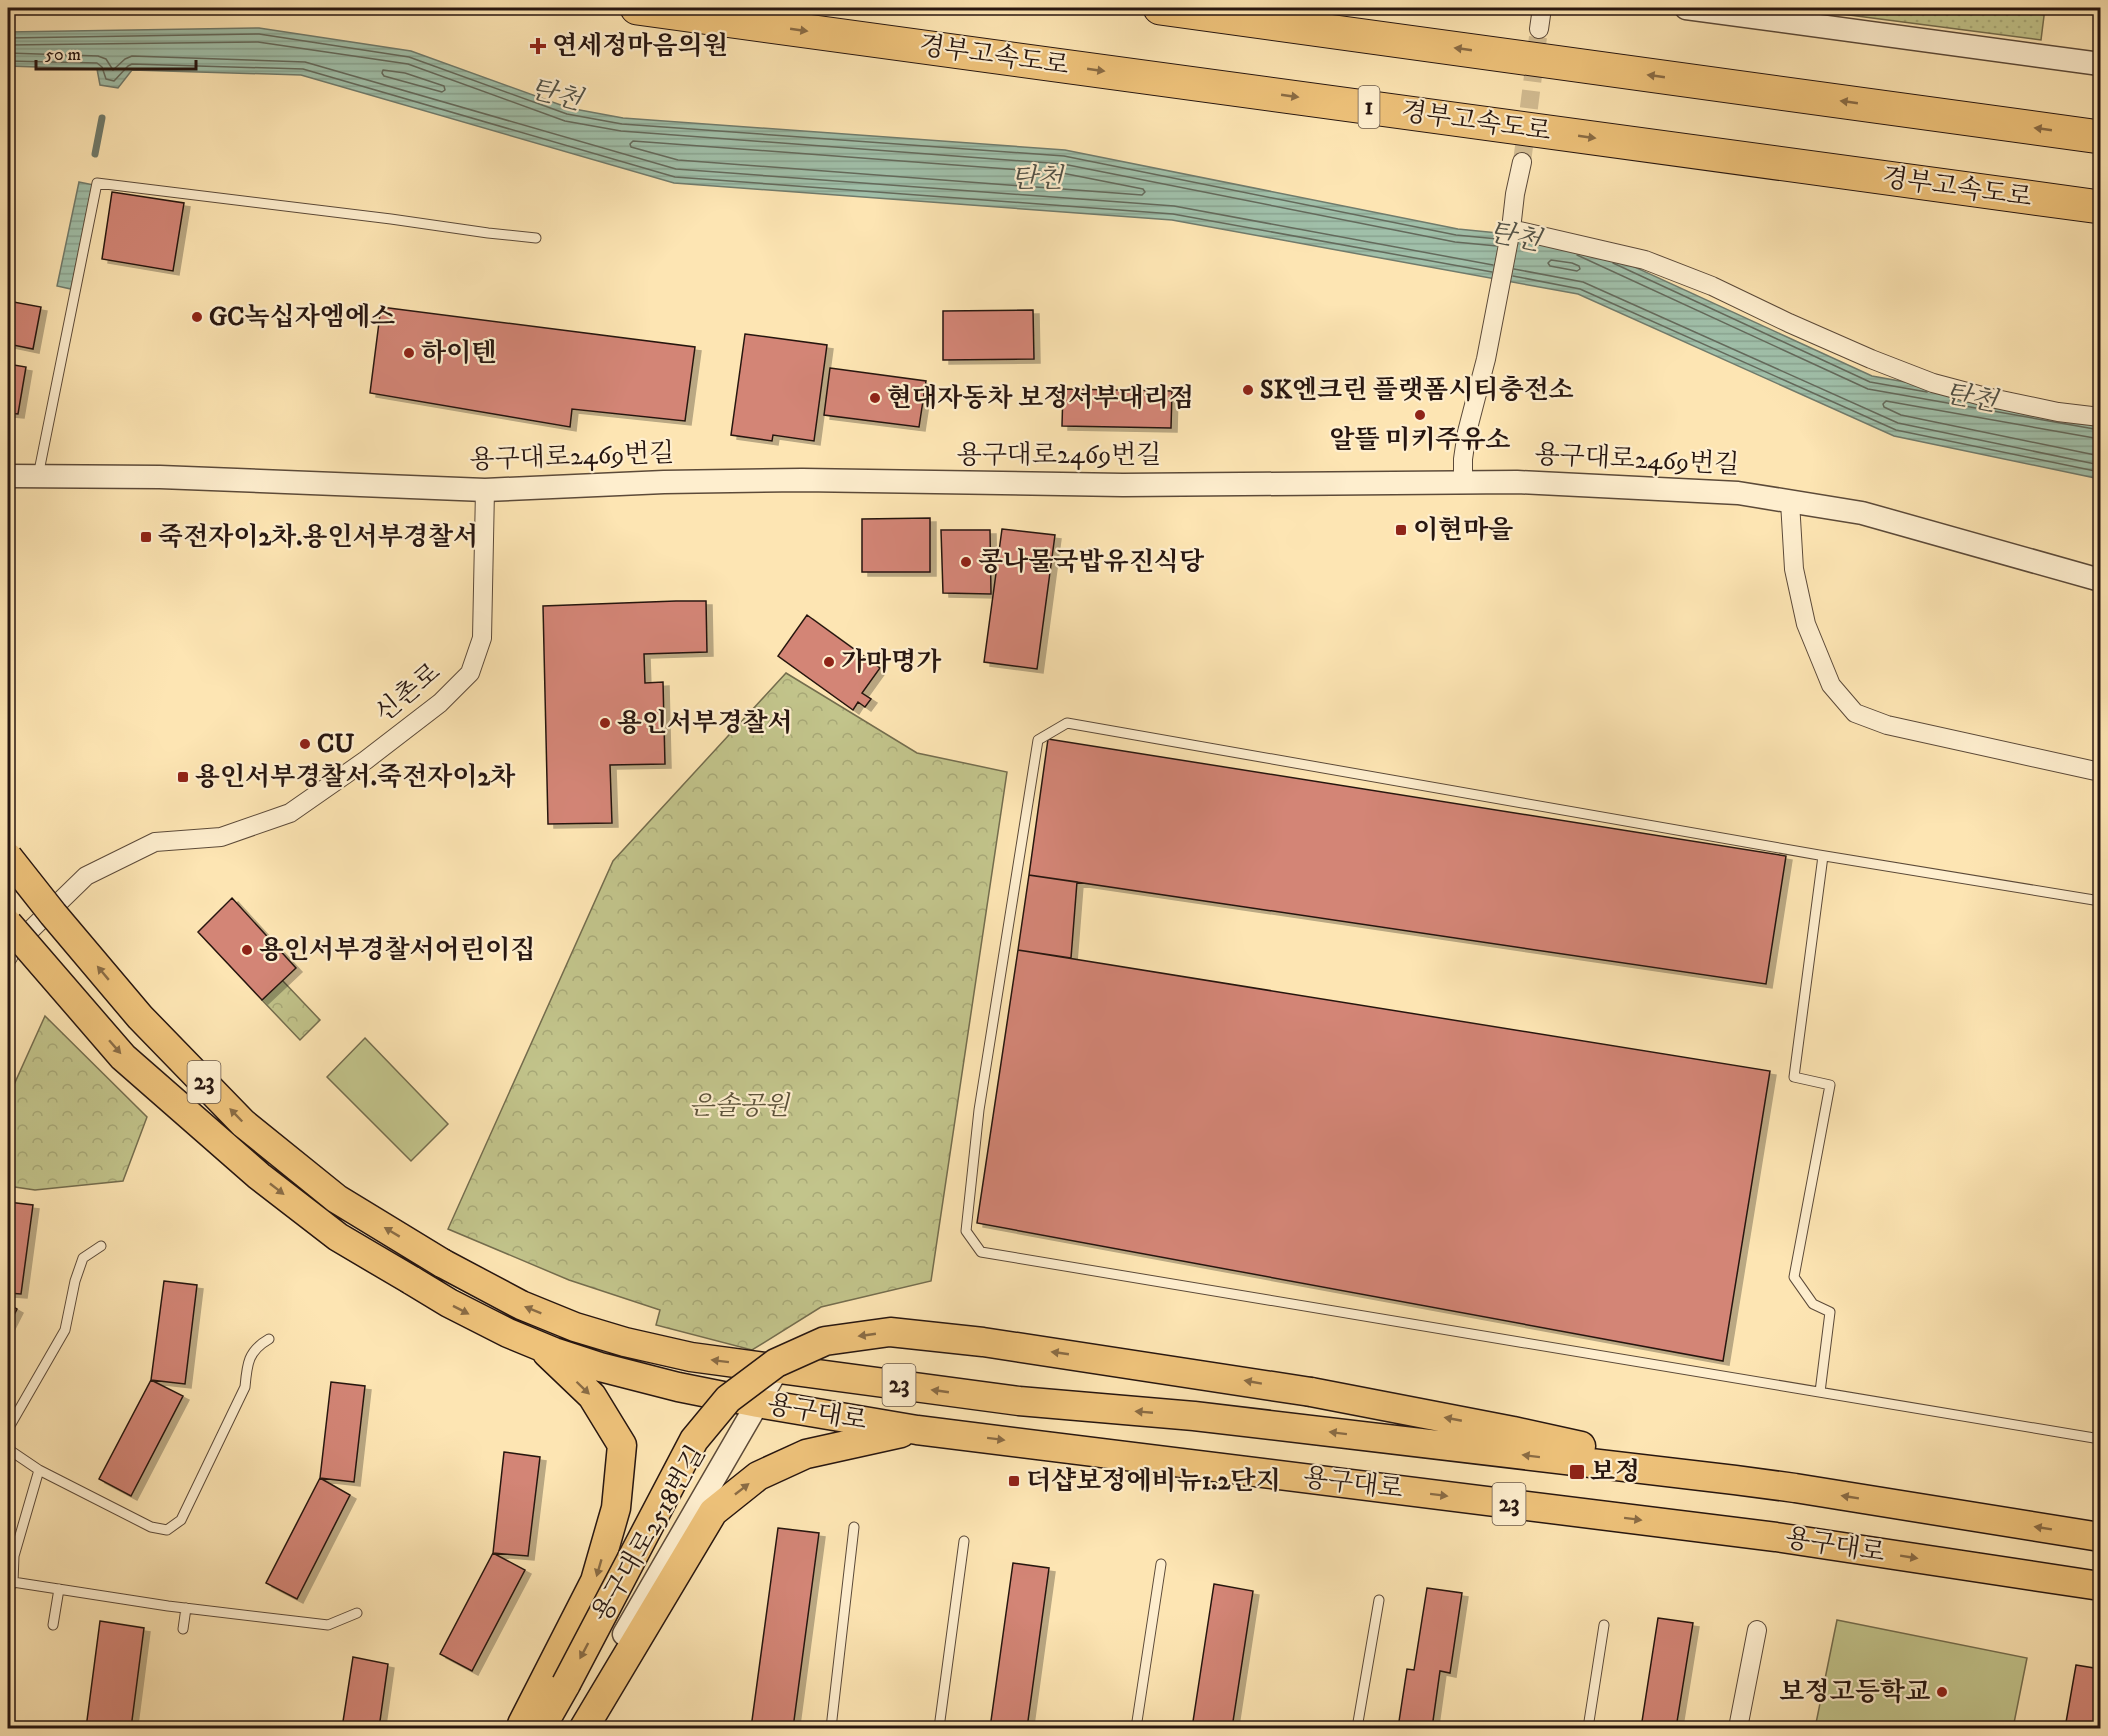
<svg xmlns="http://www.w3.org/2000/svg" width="2108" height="1736" viewBox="0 0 2108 1736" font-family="'IM FELL DW Pica','Noto Serif KR',serif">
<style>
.grass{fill:url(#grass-dots);stroke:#746d4e;stroke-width:1.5}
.park{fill:url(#park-crowns);stroke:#746d4e;stroke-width:1.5}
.pitch{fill:#c2c48b;stroke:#746d4e;stroke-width:1.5}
.water{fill:url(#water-rules);stroke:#707b6c;stroke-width:1.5}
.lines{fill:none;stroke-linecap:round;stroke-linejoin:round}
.shore{stroke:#646a5c;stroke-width:1.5}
.stream{stroke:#707b6c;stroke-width:7}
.building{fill:#d38576;stroke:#271610;stroke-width:1.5;filter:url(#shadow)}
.minor-tunnel{stroke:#d2bc92;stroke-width:18;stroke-dasharray:18 9;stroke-linecap:butt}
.service-casing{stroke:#5c4a39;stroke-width:11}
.minor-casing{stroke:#5c4a39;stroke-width:20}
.tertiary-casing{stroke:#5c4a39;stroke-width:25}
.primary-casing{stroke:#271610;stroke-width:31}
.motorway-casing{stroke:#271610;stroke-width:35}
.service{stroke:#feeece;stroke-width:9}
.minor{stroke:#feeece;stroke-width:18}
.tertiary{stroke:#feeece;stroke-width:22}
.primary{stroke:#eec27a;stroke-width:28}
.motorway{stroke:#eec27a;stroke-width:33}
.primary-bridge-casing{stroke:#271610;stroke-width:31;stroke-linecap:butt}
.primary-bridge{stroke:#eec27a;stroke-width:28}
.oneway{fill:#8a6c45}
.poi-dot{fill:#8f2418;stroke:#feeece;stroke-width:2}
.labels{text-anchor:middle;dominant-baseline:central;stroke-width:4.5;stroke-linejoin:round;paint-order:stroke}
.shield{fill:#feeece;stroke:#685749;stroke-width:1.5}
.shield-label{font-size:24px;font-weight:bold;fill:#271610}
.poi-label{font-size:26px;font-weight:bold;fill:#271610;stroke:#feeece;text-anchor:start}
.street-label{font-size:26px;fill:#271610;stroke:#feeece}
.park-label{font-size:26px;font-style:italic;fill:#5d533b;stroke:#feeece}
.water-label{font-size:27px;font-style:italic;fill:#515146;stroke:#feeece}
</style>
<defs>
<pattern id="grass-dots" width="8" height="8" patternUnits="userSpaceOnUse" patternTransform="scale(1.5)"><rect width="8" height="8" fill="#c2c48b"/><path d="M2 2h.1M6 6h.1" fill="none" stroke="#a7a877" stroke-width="1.8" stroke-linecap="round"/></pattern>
<pattern id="park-crowns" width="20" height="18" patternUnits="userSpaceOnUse" patternTransform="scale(1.5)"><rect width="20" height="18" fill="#c2c48b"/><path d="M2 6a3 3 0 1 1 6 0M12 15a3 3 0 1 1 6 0" fill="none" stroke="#a7a877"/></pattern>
<pattern id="water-rules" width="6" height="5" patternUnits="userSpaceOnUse" patternTransform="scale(1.5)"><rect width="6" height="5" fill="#a0bfa9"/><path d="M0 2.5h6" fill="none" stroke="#8aa390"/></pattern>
<filter id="shadow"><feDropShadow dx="6" dy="4" stdDeviation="0" flood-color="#0004"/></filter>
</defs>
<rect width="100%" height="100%" fill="#fde5b3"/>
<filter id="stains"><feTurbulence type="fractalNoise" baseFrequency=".00333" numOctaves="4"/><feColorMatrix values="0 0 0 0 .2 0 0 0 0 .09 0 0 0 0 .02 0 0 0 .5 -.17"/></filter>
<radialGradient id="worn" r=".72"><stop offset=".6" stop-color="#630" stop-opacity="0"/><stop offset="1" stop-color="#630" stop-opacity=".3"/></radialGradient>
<path class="grass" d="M1795 8H2045L2041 40Z"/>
<path class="park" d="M786 673 917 753 1007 772 931 1281 821 1307 752 1350 656 1325 660 1310 569 1280 448 1229 613 861Z
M282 980 320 1020 300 1040 262 1000Z
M45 1016 147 1117 123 1181 35 1190 8 1186V1098Z"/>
<path class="pitch" d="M365 1038 448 1124 411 1161 327 1077Z
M1837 1620 2027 1658 2013 1728H1815Z"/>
<path class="water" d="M259 28 411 51 569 108 623 118 1065 150 1458 229 1578 241 1872 376 2100 417V479L1894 436 1578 294 1172 220 674 183 301 75 132 70 118 88 100 85 97 69 8 66V32Z
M79 182 94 185 71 289 57 286Z"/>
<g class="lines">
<path class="shore" d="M8 38 259 34 409 57 567 114 622 124 1064 156 1456 235 1498 239
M8 45 258 42 408 64 565 121 621 131 1063 164 1455 242 1497 246
M8 53 98 56 106 59 113 70 125 59 132 56 305 62 676 169 1174 206 1493 265
M8 61 97 63 102 67 106 79 114 81 128 66 132 64 303 69 675 177 1173 214 1492 272
M383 70 405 73 444 86 445 90 442 92 384 76 382 73Z
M633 141 1062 173 1143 189 1145 192 1142 195 678 160 631 147 630 144Z
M1577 255 1868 389 2100 430
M1551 260 1572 263 1579 266 1580 269 1577 271 1550 266 1548 263Z
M1613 263 1870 382 1927 392
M1514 269 1583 282 1898 423 2100 465
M1513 276 1580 289 1896 430 2100 472
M2100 439 1886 401 1883 404 1884 407 1901 415 2100 456"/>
<path class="stream" d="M95 154 102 118"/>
</g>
<path class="building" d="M112 192 184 203 173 271 102 259Z
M8 301 41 307 33 349 8 344Z
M381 307 695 347 685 421 572 409 570 427 370 393Z
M1033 310 1034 359 943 360V311Z
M745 334 827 345 814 441 773 435 772 441 731 435Z
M8 364 26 367 18 414 8 413Z
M830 368 926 381 919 427 824 415Z
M1063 389 1172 391 1171 428 1062 426Z
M930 518V572H862V519Z
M1002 529 1055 535 1037 669 984 662Z
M941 530H990L991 594 943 593Z
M676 601H706L707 652 644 654 645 683 663 682 665 764 610 765 612 823 548 824 543 606Z
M807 615 880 668 862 693 871 699 865 707 858 702 853 710 778 656Z
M1048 739 1786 856 1766 984 1029 875Z
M1029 875 1077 882 1071 958 1018 950Z
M232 898 296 968 262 1000 198 932Z
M1018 950 1770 1071 1723 1361 977 1223Z
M8 1202 33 1205 21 1294 8 1293Z
M164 1281 197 1285 185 1384 151 1380Z
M8 1304 17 1309 8 1327Z
M151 1380 183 1396 131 1496 99 1479Z
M331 1382 365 1386 354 1482 320 1478Z
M504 1452 540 1457 528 1556 493 1553Z
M320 1478 350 1495 297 1599 266 1583Z
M778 1528 819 1533 793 1728H751Z
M493 1553 525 1570 472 1671 440 1654Z
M1013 1563 1049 1568 1027 1728H990Z
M1214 1584 1253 1591 1232 1728H1192Z
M1427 1588 1462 1593 1450 1673 1440 1671 1432 1728H1398L1407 1669 1414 1670Z
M1658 1618 1693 1623 1676 1728H1641Z
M100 1621 144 1628 131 1728H86Z
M353 1657 388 1664 379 1728H342Z
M2076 1665 2100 1669V1728H2065Z"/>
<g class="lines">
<path class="minor-tunnel" d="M1522 162 1539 29"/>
<g class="service-casing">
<path id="service" d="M38 476 97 183 391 219 488 233 536 238
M2100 901 1819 855 1067 723 1038 740 979 1110 966 1231 981 1252 2100 1439
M1820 1392 1830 1312 1813 1304 1794 1277 1830 1085 1794 1077 1823 856
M8 1429 65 1330 75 1281 83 1258 101 1246
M8 1449 39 1470
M13 1582 14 1556 39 1470 151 1527 167 1530 181 1520 245 1387C247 1364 248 1351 269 1339
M8 1590 13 1582 168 1606 328 1625 357 1613
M53 1625 59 1589
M183 1629 186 1608
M831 1728 854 1527
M939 1728 964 1541
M1136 1728 1161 1564
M1357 1728 1379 1600
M1588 1728 1604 1625"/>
</g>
<g class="minor-casing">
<path id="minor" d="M1539 29 1542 8
M1511 229 1645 260 1712 286 1789 323 1871 359 1933 383 1982 396 2058 412 2100 417
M1463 482V459L1467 432 1486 359 1511 229 1515 194 1522 162
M1790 502 1794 569 1806 624 1831 685 1855 713 1887 725 2100 772
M8 957 12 948 86 876 155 842 221 837 290 813 366 760 440 703 470 673 482 638 485 490
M1738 1728 1757 1630"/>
</g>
<g class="tertiary-casing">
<path id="tertiary" d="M1686 8 2100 64
M8 476 160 477 485 490 664 482 802 480 1123 485 1517 482 1738 493 1862 513 2100 580
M624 1634 778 1368"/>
</g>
<g class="primary-casing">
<path id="primary" d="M442 1263 521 1305 575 1327 625 1342 691 1357 1019 1401 1194 1416 1735 1480 1795 1488 2100 1537
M411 1280 449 1303 508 1333 554 1352 600 1367 678 1387 758 1403 917 1430 1776 1537 2100 1586
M1311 1392 1513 1431 1581 1446
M522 1728V1724L595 1581 616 1508 622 1445 592 1396 547 1353
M541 1728 566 1684
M584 1728 713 1512 758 1476 806 1454 901 1433"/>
</g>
<g class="motorway-casing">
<path id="motorway" d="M637 8 2100 207
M1160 8 2100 137"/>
</g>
<use href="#service" class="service"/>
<use href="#minor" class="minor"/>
<use href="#tertiary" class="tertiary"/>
<use href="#primary" class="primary"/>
<use href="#motorway" class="motorway"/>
<g class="primary-bridge-casing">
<path id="primary-bridge" d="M8 857 53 914 140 1017 243 1123 337 1199 442 1263
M8 924 123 1057 259 1176 338 1237 411 1280
M566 1684 694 1440 728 1399 776 1363 825 1341 890 1332 983 1342 1311 1392"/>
</g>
<use href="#primary-bridge" class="primary-bridge"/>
</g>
<defs><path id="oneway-solid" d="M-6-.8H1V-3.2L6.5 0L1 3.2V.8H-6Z" transform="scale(1.5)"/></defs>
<g class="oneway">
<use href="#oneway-solid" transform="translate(799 30) rotate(8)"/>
<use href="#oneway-solid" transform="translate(1463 49) rotate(-172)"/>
<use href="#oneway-solid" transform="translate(1096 70) rotate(8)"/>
<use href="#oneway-solid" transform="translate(1656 76) rotate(-172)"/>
<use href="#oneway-solid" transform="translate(1290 96) rotate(8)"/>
<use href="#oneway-solid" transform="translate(1849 102) rotate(-172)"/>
<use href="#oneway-solid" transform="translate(2043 129) rotate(-172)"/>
<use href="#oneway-solid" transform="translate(1587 137) rotate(8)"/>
<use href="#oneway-solid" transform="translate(103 973) rotate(-130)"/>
<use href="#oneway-solid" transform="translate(115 1047) rotate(49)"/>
<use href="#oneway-solid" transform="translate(236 1115) rotate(-134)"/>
<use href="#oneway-solid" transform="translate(277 1189) rotate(38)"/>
<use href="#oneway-solid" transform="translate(392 1232) rotate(-149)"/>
<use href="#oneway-solid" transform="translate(461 1310) rotate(27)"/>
<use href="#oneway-solid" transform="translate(533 1310) rotate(-158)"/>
<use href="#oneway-solid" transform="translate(867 1335) rotate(172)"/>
<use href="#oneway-solid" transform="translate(1060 1353) rotate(-172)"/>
<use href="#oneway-solid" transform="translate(720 1361) rotate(-173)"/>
<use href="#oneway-solid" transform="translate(1253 1382) rotate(-170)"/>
<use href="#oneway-solid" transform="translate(583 1388) rotate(44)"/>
<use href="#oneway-solid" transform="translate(940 1391) rotate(-172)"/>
<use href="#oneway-solid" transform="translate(1144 1412) rotate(-175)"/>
<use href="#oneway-solid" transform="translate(1453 1419) rotate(-169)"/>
<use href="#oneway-solid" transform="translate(1338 1433) rotate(-173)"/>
<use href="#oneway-solid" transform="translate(996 1439) rotate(7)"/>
<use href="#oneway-solid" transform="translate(1531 1456) rotate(-173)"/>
<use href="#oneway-solid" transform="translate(742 1489) rotate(-38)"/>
<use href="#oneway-solid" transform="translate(1439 1495) rotate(7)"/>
<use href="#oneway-solid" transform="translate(1850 1497) rotate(-171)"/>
<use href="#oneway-solid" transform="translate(1633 1519) rotate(7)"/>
<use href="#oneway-solid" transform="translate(2043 1528) rotate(-171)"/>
<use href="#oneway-solid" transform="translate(1909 1557) rotate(9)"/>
<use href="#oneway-solid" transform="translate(599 1568) rotate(106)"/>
<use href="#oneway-solid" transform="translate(584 1651) rotate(118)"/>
</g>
<g class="poi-dot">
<path d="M535 37h6v6h6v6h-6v6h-6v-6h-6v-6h6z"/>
<circle cx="197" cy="317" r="6"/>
<circle cx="409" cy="353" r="6"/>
<circle cx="1248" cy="390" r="6"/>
<circle cx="875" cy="398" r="6"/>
<circle cx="1420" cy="415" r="6"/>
<rect x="1395" y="524" width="12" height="12" rx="3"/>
<rect x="140" y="531" width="12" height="12" rx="3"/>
<circle cx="966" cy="562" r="6"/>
<circle cx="829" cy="662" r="6"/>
<circle cx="605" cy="723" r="6"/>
<circle cx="305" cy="744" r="6"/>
<rect x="177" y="771" width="12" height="12" rx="3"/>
<circle cx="247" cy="950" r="6"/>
<rect x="1569" y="1464" width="16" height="16" rx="3"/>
<rect x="1008" y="1475" width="12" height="12" rx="3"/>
<circle cx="1942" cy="1692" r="6"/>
</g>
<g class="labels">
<g class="shield">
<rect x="1358.5" y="86" width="21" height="42" rx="4.5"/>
<rect x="187.5" y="1061" width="33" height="42" rx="4.5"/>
<rect x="882.5" y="1364" width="33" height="42" rx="4.5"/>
<rect x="1492.5" y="1483" width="33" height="42" rx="4.5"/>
</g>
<g class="shield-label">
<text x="1369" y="107">1</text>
<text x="204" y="1082">23</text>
<text x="899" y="1385">23</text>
<text x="1509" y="1504">23</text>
</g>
<g class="poi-label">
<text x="552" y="46">연세정마음의원</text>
<text x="209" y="317">GC녹십자엠에스</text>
<text x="421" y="353">하이텐</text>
<text x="1260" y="390">SK엔크린 플랫폼시티충전소</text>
<text x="887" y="398">현대자동차 보정서부대리점</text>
<text x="1420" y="440" text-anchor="middle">알뜰 미키주유소</text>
<text x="1413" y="530">이현마을</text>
<text x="158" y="537">죽전자이2차.용인서부경찰서</text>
<text x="978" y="562">콩나물국밥유진식당</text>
<text x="841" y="662">가마명가</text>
<text x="617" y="723">용인서부경찰서</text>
<text x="317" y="744">CU</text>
<text x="195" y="777">용인서부경찰서.죽전자이2차</text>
<text x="259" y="950">용인서부경찰서어린이집</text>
<text x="1590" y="1472">보정</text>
<text x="1026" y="1481">더샵보정에비뉴1.2단지</text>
<text x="1930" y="1692" text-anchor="end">보정고등학교</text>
</g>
<g class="street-label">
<text transform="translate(994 56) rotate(8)">경부고속도로</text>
<text transform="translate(1476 122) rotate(8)">경부고속도로</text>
<text transform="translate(1957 188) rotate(8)">경부고속도로</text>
<text x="1059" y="455">용구대로2469번길</text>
<text transform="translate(572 457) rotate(-2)">용구대로2469번길</text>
<text transform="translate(1637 460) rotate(3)">용구대로2469번길</text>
<text transform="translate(408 693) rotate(-40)">신촌로</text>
<text transform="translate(817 1413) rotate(10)">용구대로</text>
<text transform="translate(1353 1484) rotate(7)">용구대로</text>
<text transform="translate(649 1534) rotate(-60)">용구대로2518번길</text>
<text transform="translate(1835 1546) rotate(9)">용구대로</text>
</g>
<g class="park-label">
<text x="739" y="1106">은솔공원</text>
</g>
<g class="water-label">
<text transform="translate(556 95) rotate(15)">탄천</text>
<text x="1037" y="179">탄천</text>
<text transform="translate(1515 237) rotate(12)">탄천</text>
<text transform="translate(1971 398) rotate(11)">탄천</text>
</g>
</g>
<rect width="2108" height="1736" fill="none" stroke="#fde5b3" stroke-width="30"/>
<rect x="9" y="9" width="2090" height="1718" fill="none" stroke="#271610" stroke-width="3"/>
<rect x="15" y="15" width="2078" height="1706" fill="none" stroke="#271610" stroke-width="1.5"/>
<path d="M36 60v9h160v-9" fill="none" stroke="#271610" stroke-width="3"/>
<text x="45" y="60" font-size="18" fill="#271610" stroke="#feeece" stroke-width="4.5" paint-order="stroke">50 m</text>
<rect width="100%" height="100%" filter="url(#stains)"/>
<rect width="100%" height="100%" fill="url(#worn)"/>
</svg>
